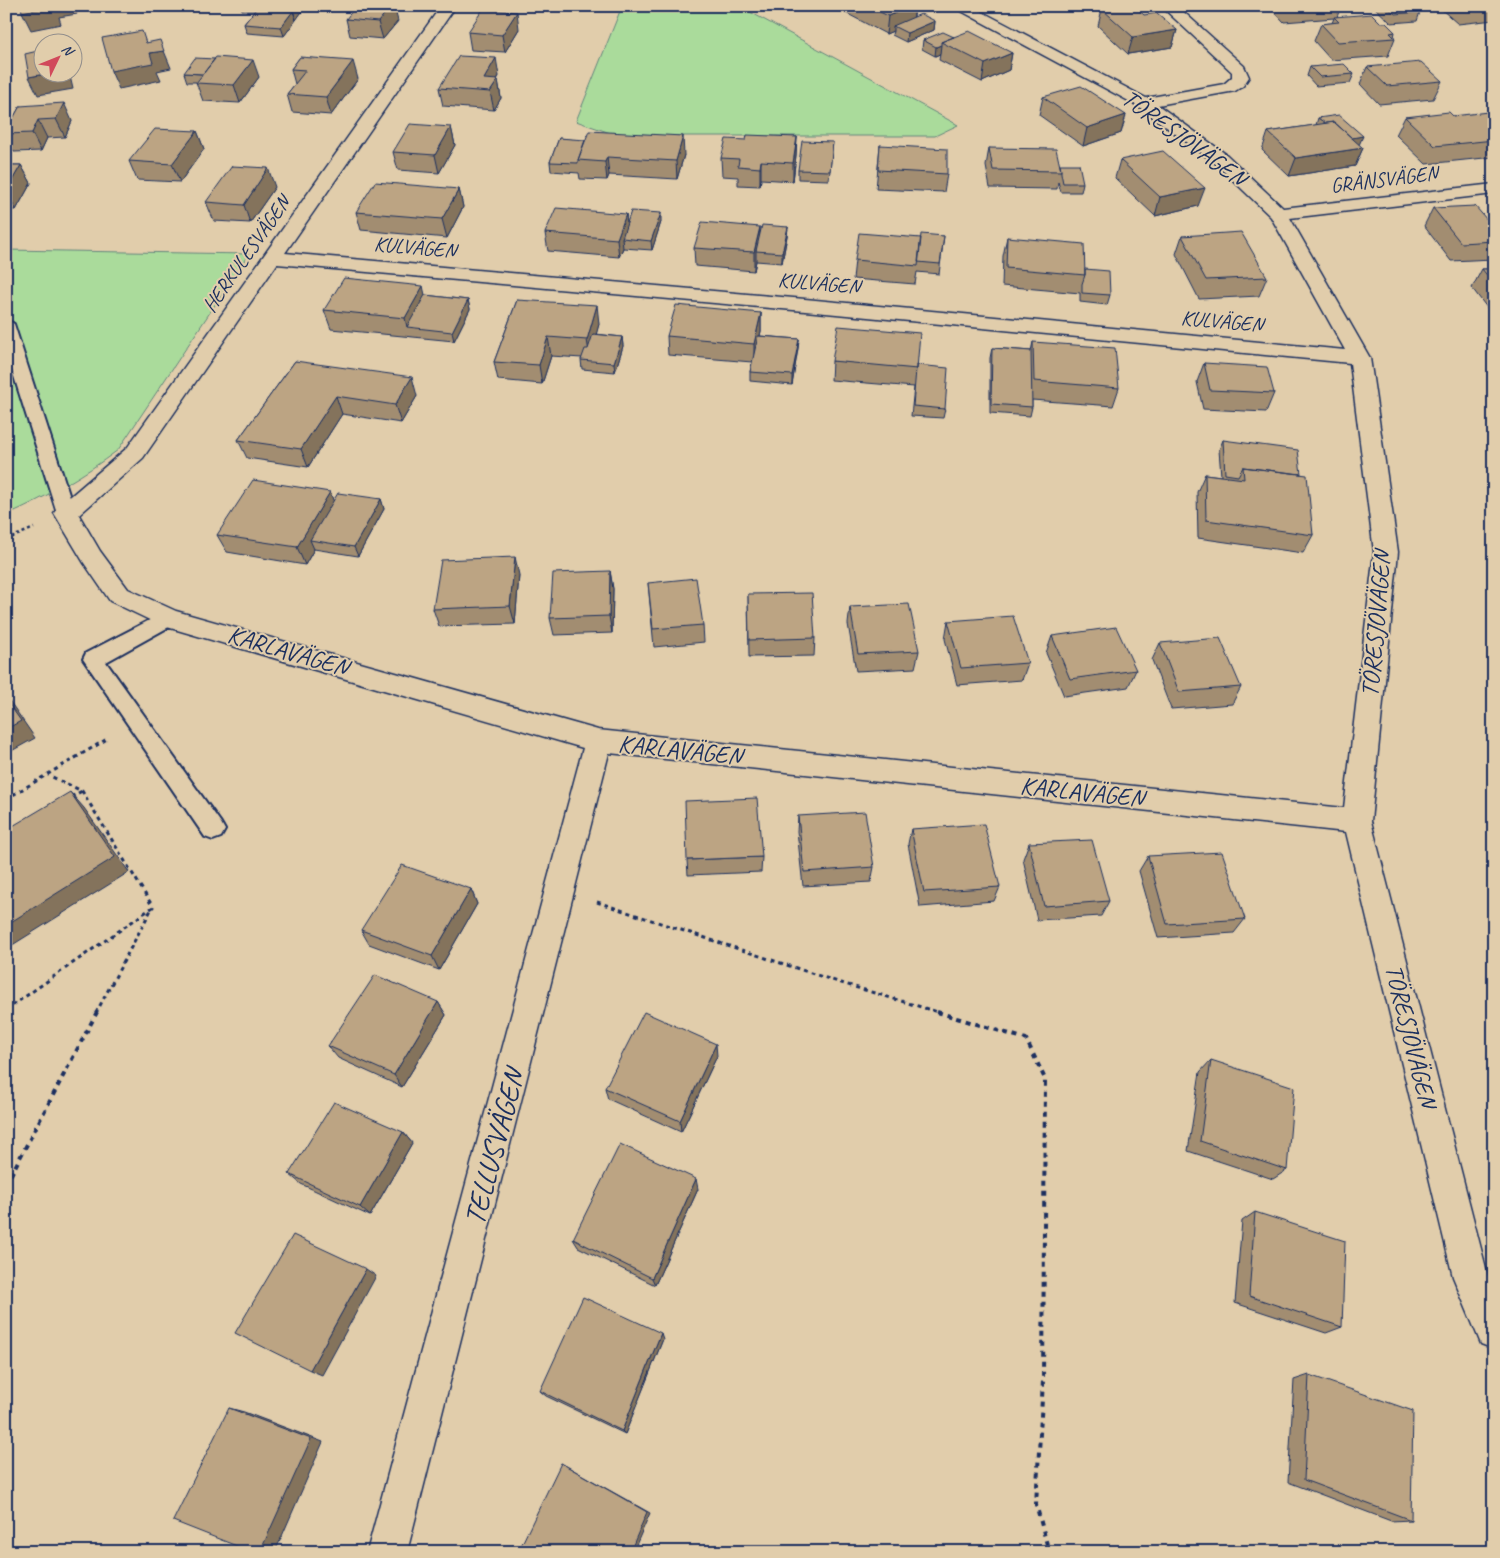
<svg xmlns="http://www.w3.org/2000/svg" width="1500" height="1558" viewBox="0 0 1500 1558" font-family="Caveat,sans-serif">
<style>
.green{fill:#aadb9b;stroke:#62857c}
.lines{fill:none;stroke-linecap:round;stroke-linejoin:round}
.lane-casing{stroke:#1b2f5e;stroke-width:4}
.street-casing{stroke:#1b2f5e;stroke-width:3}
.path-far2{stroke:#1b2f5e;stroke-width:2.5;stroke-dasharray:3 3;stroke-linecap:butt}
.path-far1{stroke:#1b2f5e;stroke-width:3;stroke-dasharray:4 4;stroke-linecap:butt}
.path{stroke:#1b2f5e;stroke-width:4;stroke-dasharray:5 5;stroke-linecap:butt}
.lane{fill:#e1cdab;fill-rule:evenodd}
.street{fill:#e1cdab;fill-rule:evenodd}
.wall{fill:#a28d71;stroke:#1b2f5e}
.shaded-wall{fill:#84735c;stroke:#1b2f5e}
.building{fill:#bca483;stroke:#1b2f5e}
.labels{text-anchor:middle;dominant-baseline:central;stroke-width:4;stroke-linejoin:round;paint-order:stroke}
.far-street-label{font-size:21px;fill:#1b2f5e;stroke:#e1cdab}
.street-label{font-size:25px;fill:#1b2f5e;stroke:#e1cdab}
.near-street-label{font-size:30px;fill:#1b2f5e;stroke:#e1cdab}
</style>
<rect width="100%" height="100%" fill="#e1cdab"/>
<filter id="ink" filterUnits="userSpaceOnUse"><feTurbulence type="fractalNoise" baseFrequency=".02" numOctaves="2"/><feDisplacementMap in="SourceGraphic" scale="10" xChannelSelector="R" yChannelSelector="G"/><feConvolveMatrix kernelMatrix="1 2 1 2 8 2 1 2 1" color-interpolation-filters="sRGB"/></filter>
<g filter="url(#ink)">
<path class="green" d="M622 6H739L958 125 935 136H619L576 121Z
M6 250 249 254 118 450C83 476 47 497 6 515Z"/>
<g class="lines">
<g class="lane-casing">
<path id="lane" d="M6 319 14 324 75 513 73 518 66 520 59 518 57 513 6 351Z
M169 610 176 613 179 618 176 623 106 662 221 823 225 830 221 837 213 840 205 837 83 659 86 653Z"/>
</g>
<g class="street-casing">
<path id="street" d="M441 6H456L285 253 805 299 1345 350 1271 217 1215 163 1138 106 952 6H971L1146 98 1224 84 1232 77V72L1161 6H1177L1244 66 1249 77 1243 86 1235 91 1158 105 1227 155 1283 208 1494 184V194L1290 218 1370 358 1398 552 1371 821 1488 1276 1494 1288V1349L1481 1344 1453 1277 1346 832 609 753 407 1552H367L583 748 160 625 110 601 84 563 54 513 58 507 127 448ZM277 264 805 311 1350 363 1374 552 1344 808 598 730 176 611 128 589 100 551 79 515 143 458Z"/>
</g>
<path class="path-far2" d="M6 540 34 528"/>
<path class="path-far1" d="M71 797 82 791
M6 799 107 739
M597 902 838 982 941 1013
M6 1010 153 907 82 791 48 775
M96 1013 152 908"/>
<path class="path" d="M937 1012 1026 1039 1045 1079 1043 1381 1036 1504 1049 1552
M6 1184 97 1012"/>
<use href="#lane" class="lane"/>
<use href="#street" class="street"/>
</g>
<path class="wall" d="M241 6H306L284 36 247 33 244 24 255 10H242Z
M844 6H915L914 17 935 21 934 30 906 42 892 35 893 31 886 34 844 12Z
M1269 6H1341L1337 17 1381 23 1395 32 1394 37 1395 38 1388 56 1331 60 1314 41 1321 24 1332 23 1334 18 1284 22Z
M1373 6H1494V20L1458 24 1441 9 1420 11V12L1417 21 1391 23Z
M1102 9 1144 15 1177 30 1172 47 1128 54 1098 26Z
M346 19 398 21 383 39 350 36Z
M519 29 505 52 471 50 468 32Z
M954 37 1012 53 1009 70 982 82 939 60 940 54 935 56 922 49 923 40Z
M300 57 358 79 331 115 292 112 287 94 295 84 291 69Z
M1310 67 1354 74 1350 83 1316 86 1307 76Z
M1367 67 1442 81 1433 99 1379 104 1360 84Z
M184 73 259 77 240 103 203 101 196 82H187Z
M499 76 497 80H498L501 98 494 110 443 106 439 88Z
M1043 97 1126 115 1121 133 1083 146 1039 115Z
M20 106 72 121 65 137 47 138 41 151 14 152 6 137V131Z
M1453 116 1494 118V157L1426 164 1396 135 1405 117Z
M1318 118 1359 145 1363 148 1355 166 1289 176 1262 150 1268 132 1316 125Z
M451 127 455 145 439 173 398 170 393 152Z
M197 131 204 149 180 182 137 180 129 161Z
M797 137 796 155 793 181 761 179 760 186 738 185V177L722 176 721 158 746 140Z
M559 138 684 155 677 179 609 175 607 180 580 179 579 173 551 171 550 162Z
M833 142 829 180 798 179V170Z
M880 145 947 174 944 192 876 189Z
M989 148 1059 164 1083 183 1081 192H1061L1058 182 1057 189 990 188 986 166Z
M1120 160 1198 206 1155 216 1115 178Z
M6 165H21L31 183 16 210H6Z
M275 187 250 223 214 221 206 202Z
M459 189 463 207 447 238 361 230 356 212Z
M1433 208 1494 228 1493 259 1451 261 1424 226Z
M626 214 627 223 661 222 652 250 623 248 619 257 548 251 545 233Z
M788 227 787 236 782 263 756 261 754 271 695 266 694 248 760 234Z
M944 236 939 274 917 272 915 284 853 279 855 260 921 238Z
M1182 236 1267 277 1259 296 1199 299 1176 254Z
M1007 237 1085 269 1110 295 1107 305 1080 302V293L1002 286 1003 256Z
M1482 269H1494V317L1472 288Z
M425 295 468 300 470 309 454 341 331 329 324 310Z
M517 300 599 324 596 334 622 337 623 346 615 372 582 369 581 360 582 358 551 356 542 384 498 380 494 362Z
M761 313V331L760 336 799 339 798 348 792 385 750 381V372L752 362 668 355 667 336Z
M1033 342 1119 388 1113 406 1032 400V407L1030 416 990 413V358L992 348 1031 351Z
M295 361 417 396 401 423 342 414 308 467 247 458 238 440Z
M832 361 917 365 945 409 943 418 911 416 914 387 831 380Z
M1204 363 1274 393 1266 412 1203 409 1197 382Z
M1223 440 1301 474 1313 535 1303 553 1198 538 1197 492 1205 474 1221 476 1219 450Z
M330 492 333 501 381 499 384 509 358 556 314 549 305 565 227 552 217 535Z
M610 571 613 589 612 633 554 635 550 618Z
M519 575 515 624 439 626 433 609Z
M648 583 703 625 704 642 654 647Z
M748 594 815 638 814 656 749 657Z
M850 607 919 651 915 668 856 671 848 624Z
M948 621 1028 663 1022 680 957 685 945 639Z
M1052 636 1136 670 1128 687 1064 696 1046 653Z
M1160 643 1241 687 1232 704 1171 709 1152 660Z
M798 816 874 867 871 882 803 886 797 831Z
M911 829 1000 887 994 901 920 907 908 844Z
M1029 843 1109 901 1101 916 1037 920 1023 859Z
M1148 856 1245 919 1234 933 1158 938 1139 871Z
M762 857 761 872 688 875 687 860Z
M471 889 477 904 439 970 369 944 361 930Z
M438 1002 446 1015 402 1087 338 1058 328 1046Z
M717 1056 681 1132 608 1099 605 1088Z
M1211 1060 1287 1170 1273 1179 1188 1151 1200 1072Z
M403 1132 412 1143 370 1216 301 1184 289 1174Z
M698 1189 655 1285 578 1247 573 1239Z
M1255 1212 1342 1327 1326 1333 1235 1303 1242 1221Z
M663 1339 625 1434 546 1396 540 1391Z
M1309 1375 1411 1520 1391 1521 1288 1482 1294 1380Z"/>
<path class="shaded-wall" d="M53 6H74L77 14 59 17 61 24 31 30 22 12Z
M292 6H306L296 20Z
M391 6H394L398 21 383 39 378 22Z
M912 6H915L913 22 893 26V31L886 34 888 16Z
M293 11 296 20 284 36 281 27Z
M517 12 519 29 505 52 502 35Z
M935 21 934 30 906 42 907 33Z
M1177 30 1172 47 1128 54 1133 37Z
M941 45 940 54 935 56 936 47Z
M164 51 171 68 157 71 161 80 119 89 111 71 151 53Z
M1012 53 1009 70 982 82 985 64Z
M496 58 499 76 490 92 484 79Z
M253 60 259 77 240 103 234 85Z
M353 61 358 79 331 115 326 97Z
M55 72H69L73 89 38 95 29 77Z
M498 80 501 98 494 110 490 92Z
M64 103 72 121 65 137 56 119Z
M1126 115 1121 133 1083 146 1087 128Z
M38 120 47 138 41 151 32 133Z
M451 127 455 145 439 173 435 155Z
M197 131 204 149 180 182 172 164Z
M683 136 684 155 677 179 676 161Z
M1363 136 1359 145 1342 139Z
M797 137 796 155 793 181V163Z
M1363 148 1355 166 1289 176 1296 158Z
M607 157 609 175 607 180 605 162Z
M761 161V179L760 186V168Z
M21 165 31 183 16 210 6 191Z
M268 168 275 187 250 223 244 205Z
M1205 188 1198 206 1155 216 1160 197Z
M459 189 463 207 447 238 442 219Z
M661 213V222L652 250 651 241Z
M626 214 628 232 622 238 623 248 619 257 617 239Z
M760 227V245L756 251V261L754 271V252Z
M788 227 787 236 782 263V253Z
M423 286 427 304 407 327 405 318Z
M468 300 470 309 454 341 452 332Z
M597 305 599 324 590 358 587 340Z
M761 313V331L754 363V344Z
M548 337 551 356 542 384 539 365Z
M622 337 623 346 615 372 614 363Z
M799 339 798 348 792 385V375Z
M412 377 417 396 401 423 395 405Z
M336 396 342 414 308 467 301 449Z
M330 492 337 510 310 540 314 549 305 565 297 547Z
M381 499 384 509 358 556 354 547Z
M515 557 519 575 515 624 510 606Z
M610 571 613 589 612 633 609 616Z
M6 696 35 738 6 754Z
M70 792 84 808 129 872 6 949V925Z
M471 889 477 904 439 970 432 956Z
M438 1002 446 1015 402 1087 394 1075Z
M716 1044 717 1056 681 1132 680 1121Z
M403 1132 412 1143 370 1216 360 1207Z
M696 1179 698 1189 655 1285 652 1278Z
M366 1269 376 1276 322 1375 310 1370Z
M661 1333 663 1339 625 1434 622 1431Z
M229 1408 244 1412 323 1442 275 1552H260Z
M561 1463 650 1513 633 1552H630Z"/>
<path class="building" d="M21 6H53L22 12Z
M356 6H391L378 22 346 19Z
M868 6H912L888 16Z
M1118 6H1134L1144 15 1157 13 1177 30 1133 37 1102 9Z
M1386 6H1414L1420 12 1395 14Z
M256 9 293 11 281 27 244 24Z
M483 9 517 12 502 35 468 32Z
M921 14 935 21 907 33 893 26Z
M1372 14 1381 23H1386L1395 32 1390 33 1395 38 1338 42 1321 24 1339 22 1334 17Z
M142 31 146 43 160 40 164 51 150 53 153 63 111 71 102 38Z
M969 31 1012 53 985 64 941 42Z
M943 32 954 37 941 42V45L936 47 923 40Z
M42 50V72H55L29 77 25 54Z
M459 56 496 58 484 79 498 80 490 92 439 88Z
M216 57 253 60 234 85 196 83Z
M300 57 353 61 326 97 287 94 306 70 291 69Z
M195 58 215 59 203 74 184 73Z
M1421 62 1442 81 1387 86 1367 67Z
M1344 64 1354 74 1320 77 1310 67Z
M1081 86 1126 115 1087 128 1043 97Z
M64 103 56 119 38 120 32 133 6 134V131L20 106Z
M1449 112 1453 116 1488 112 1494 118V140L1435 146 1405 117Z
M1339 115 1363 136 1352 138 1334 122 1325 123 1318 118Z
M1334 122 1363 148 1296 158 1268 132Z
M410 124 451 127 435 155 393 152Z
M155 129 197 131 172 164 129 161Z
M589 131 683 136 676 161 607 157 605 162 578 160Z
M747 135 797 137 793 163 761 161 760 168 738 166 739 159 721 158 726 139 746 140Z
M559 138 585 140 578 160V163L550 162Z
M802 141 833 142 830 171 798 170Z
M880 145 947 149V174L878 170Z
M989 148 1056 149 1061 171 993 170Z
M1163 151 1205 188 1160 197 1120 160Z
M1060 164H1079L1083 183H1063L1061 173V171Z
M6 165H21L6 191Z
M232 166 268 168 244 205 206 202Z
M375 182 459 189 442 219 356 212Z
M1475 206 1494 228V241L1461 243 1433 208Z
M556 208 626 214 617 239 545 233Z
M631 211 661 213 651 241 622 238Z
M702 222 760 227 754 252 694 248Z
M762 225 788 227 782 253 756 251Z
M1241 232 1267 277 1206 280 1182 236Z
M859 233 921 238 918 266 855 260Z
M921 234 944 236 940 264 918 262Z
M1007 237 1084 244 1085 275 1006 268Z
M1085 269 1109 271 1110 295 1082 293V284L1085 275Z
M1482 269H1494V284Z
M344 278 423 286 405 318 324 310Z
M425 295 468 300 452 332 407 327Z
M517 300 597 305 587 340 548 337 539 365 494 362Z
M676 305 761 313 754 344 667 336Z
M838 326 920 333 917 369 832 361Z
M593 334 622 337 614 363 581 360 585 349H588Z
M758 336 799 339 792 375 750 372Z
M1033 342 1115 348 1119 388 1034 381Z
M992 348 1031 351 1032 407 991 404Z
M295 361 412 377 395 405 336 396 301 449 238 440Z
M1204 363 1267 367 1274 393 1210 390Z
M917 365 948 368 945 409 913 406 916 369H917Z
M1223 440 1298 450 1301 474 1243 467 1238 476 1225 474Z
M1243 467 1307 475 1313 535 1206 520 1205 474 1244 479Z
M253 480 330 492 297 547 217 535Z
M338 493 381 499 354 547 310 540Z
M515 557 510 606 433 609 441 560Z
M610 571 609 616 550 618 553 573Z
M696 578 703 625 653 629 648 583Z
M812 593 815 638 749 640 748 594Z
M909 604 919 651 858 654 850 607Z
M1013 616 1028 663 961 668 948 621Z
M1116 627 1136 670 1070 679 1052 636Z
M1220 638 1241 687 1179 692 1160 643Z
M6 700 21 721 6 729Z
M70 792 115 857 6 925V830Z
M757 798 762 857 687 860 685 801Z
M865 812 874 867 804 872 798 816Z
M984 824 1000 887 924 892 911 829Z
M1092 840 1109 901 1044 906 1029 843Z
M1222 852 1245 919 1167 924 1148 856Z
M402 865 471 889 432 956 361 930Z
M375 975 438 1002 394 1075 328 1046Z
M644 1012 716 1044 680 1121 605 1088Z
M1211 1060 1294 1087 1287 1170 1200 1141Z
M334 1102 403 1132 360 1207 289 1174Z
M620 1144 696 1179 652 1278 573 1239Z
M1255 1212 1345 1241 1342 1327 1249 1296Z
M293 1235 366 1269 310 1370 235 1333Z
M583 1297 661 1333 622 1431 540 1391Z
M1309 1375 1413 1411 1411 1520 1304 1480Z
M229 1408 311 1439 260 1552H252L173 1521Z
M561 1463 647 1512 630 1552H518Z"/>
</g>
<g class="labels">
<g class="far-street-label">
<text transform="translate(1384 179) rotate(-7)">GRÄNSVÄGEN</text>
<text transform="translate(415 247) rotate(5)">KULVÄGEN</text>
<text transform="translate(246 254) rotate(-55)">HERKULESVÄGEN</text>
<text transform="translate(819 283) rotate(5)">KULVÄGEN</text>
<text transform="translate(1222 321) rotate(5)">KULVÄGEN</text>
</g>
<g class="street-label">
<text transform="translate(1184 138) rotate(36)">TÖRESJÖVÄGEN</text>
<text transform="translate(1376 624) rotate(-85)">TÖRESJÖVÄGEN</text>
<text transform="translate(288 651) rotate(16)">KARLAVÄGEN</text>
<text transform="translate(680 750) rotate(6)">KARLAVÄGEN</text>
<text transform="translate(1082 792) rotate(6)">KARLAVÄGEN</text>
<text transform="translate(1411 1036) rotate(76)">TÖRESJÖVÄGEN</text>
</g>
<g class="near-street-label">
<text transform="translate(494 1147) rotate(-75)">TELLUSVÄGEN</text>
</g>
</g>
<rect width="1500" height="1558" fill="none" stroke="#e1cdab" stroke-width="25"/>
<rect x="12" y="12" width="1475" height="1533" fill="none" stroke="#1b2f5e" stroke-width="2" filter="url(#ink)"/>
<g transform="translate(58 58) rotate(47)"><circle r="24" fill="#e1cdab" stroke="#928e8c"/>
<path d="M0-4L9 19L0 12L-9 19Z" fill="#d1495b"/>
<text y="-8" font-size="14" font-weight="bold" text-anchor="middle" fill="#1b2f5e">N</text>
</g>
</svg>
